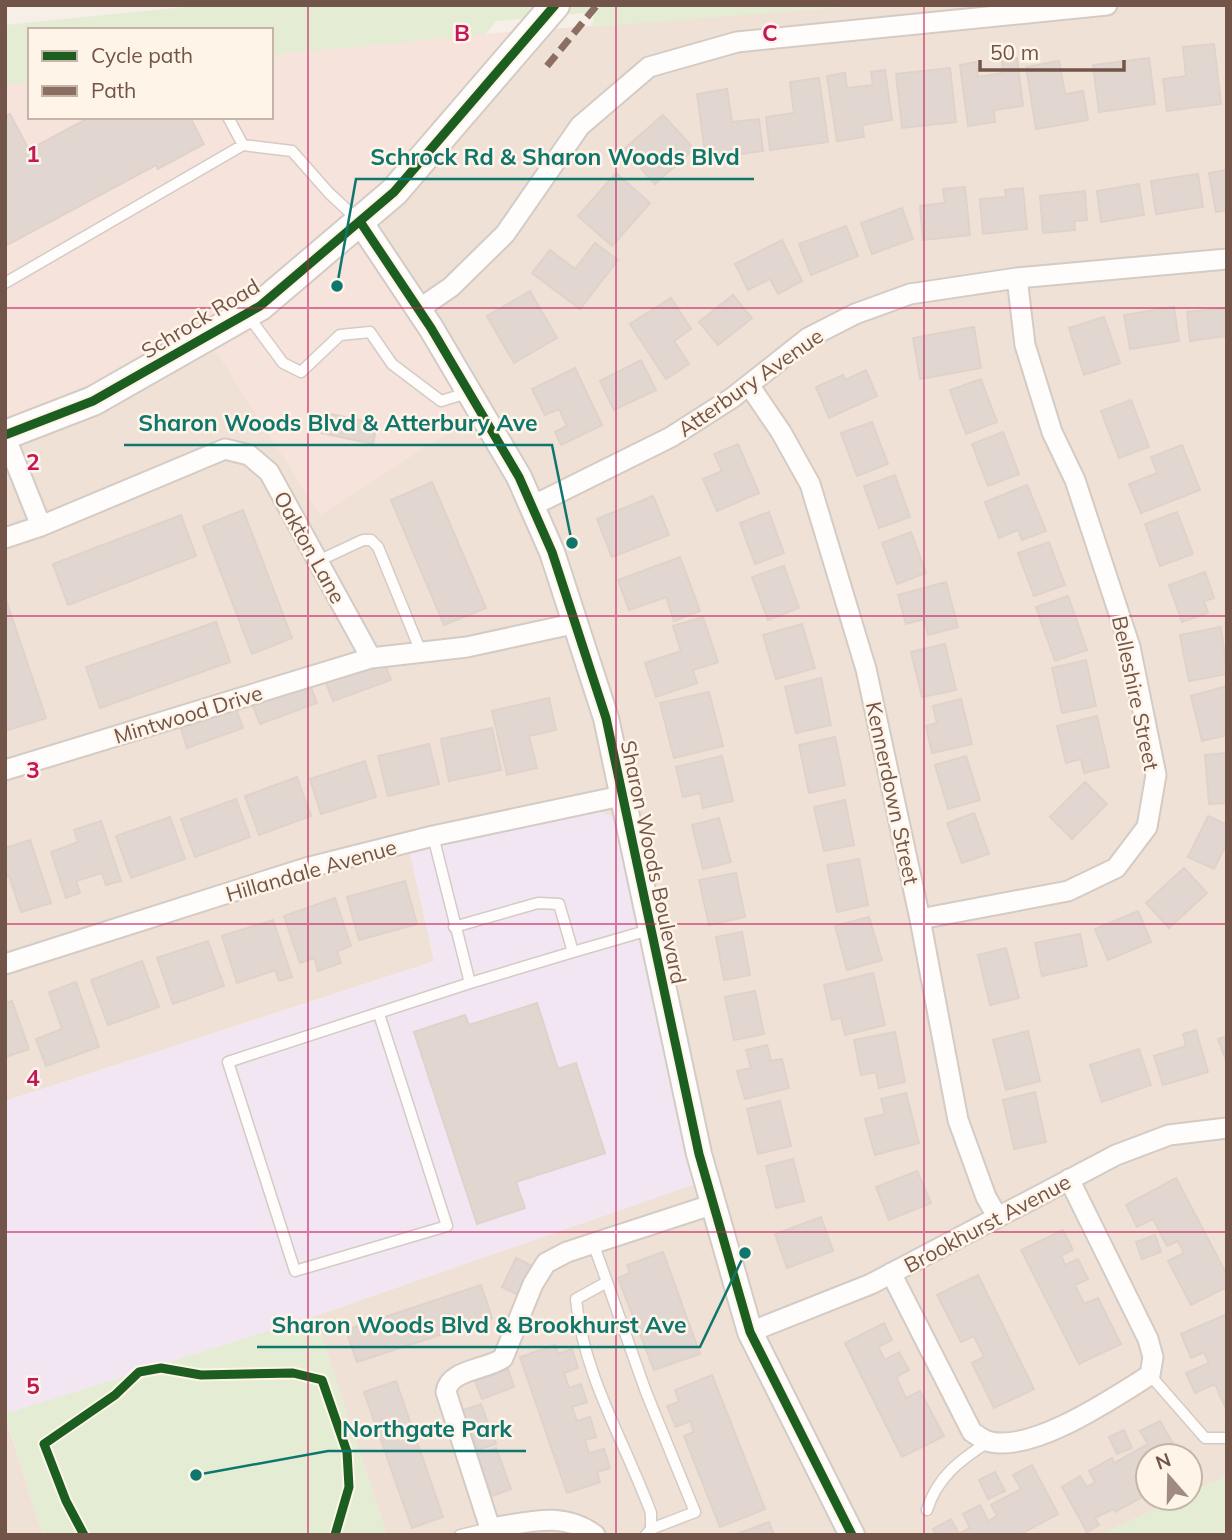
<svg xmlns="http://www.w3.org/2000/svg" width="1232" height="1540" viewBox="0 0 1232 1540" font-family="Mulish,sans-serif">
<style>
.residential{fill:#efe1d5}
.commercial{fill:#f6e3db}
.education{fill:#f1e6f1}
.green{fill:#e4ecd3}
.building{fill:#e2d7d0;stroke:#dfd2ca;stroke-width:2}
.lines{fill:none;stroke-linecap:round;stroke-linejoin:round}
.service-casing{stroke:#d4cbc5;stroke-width:13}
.minor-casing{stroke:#d4cbc5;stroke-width:23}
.tertiary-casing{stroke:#d4cbc5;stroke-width:28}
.secondary-casing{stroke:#d5cbc5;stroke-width:32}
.service{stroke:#fefdfc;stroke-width:10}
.minor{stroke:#fefdfc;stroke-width:19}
.tertiary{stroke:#fefdfc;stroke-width:24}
.secondary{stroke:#fefdfc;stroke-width:28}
.quiet{stroke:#8d6e63;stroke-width:7;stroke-dasharray:14 7;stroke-linecap:butt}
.cycleway-casing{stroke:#fff4e8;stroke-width:13}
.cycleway{stroke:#1b5e20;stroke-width:9}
.grid{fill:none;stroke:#c2185b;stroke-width:2;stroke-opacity:0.55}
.labels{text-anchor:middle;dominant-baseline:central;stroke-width:5;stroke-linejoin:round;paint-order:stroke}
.street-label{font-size:21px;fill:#735449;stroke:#fff4e8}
.grid-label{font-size:23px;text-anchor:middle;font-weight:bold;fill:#c2185b;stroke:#fff4e8;stroke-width:5;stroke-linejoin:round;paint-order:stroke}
.leader{fill:none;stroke:#0f766e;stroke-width:2.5}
.callout-dot{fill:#0f766e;stroke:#fff4e8;stroke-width:2.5}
.callout-label{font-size:23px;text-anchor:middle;font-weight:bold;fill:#0f766e;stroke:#fff4e8;stroke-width:5;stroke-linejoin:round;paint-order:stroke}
</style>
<rect width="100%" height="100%" fill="#f6efe8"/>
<path class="residential" d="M870 5H1227V1476L1190 1493V1456H1148V1498H1179L1100 1535H387L315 1316 704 1181 409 850 435 961 5 1101V433L359 229 537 30Z
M5 1416 43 1535H5Z"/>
<path class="commercial" d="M537 30 359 229 487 408 320 515 208 339 5 433V85L30 82V117H271V55L395 41Z"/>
<path class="education" d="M598 811 625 821 704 1181 315 1316 5 1414V1101L434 962 409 849Z"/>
<path class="green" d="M205 5H870L592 27 595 12 496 21 486 34 271 55V30H30V82L5 85V25Z
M315 1316 387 1535H43L5 1414Z
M1227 1476V1535H1100L1179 1498H1190V1493Z"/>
<path class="building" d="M1214 44 1221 104 1167 111 1163 79 1186 76 1183 47Z
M1017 58 1023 106 994 110 995 122 968 126 960 65 976 62 978 77 1003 73 1002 60Z
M1149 58 1155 104 1099 112 1093 65Z
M1059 61 1065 94 1083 91 1088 120 1036 129 1026 67Z
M950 68 956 122 902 128 896 74Z
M885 70 892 120 862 125 864 137 837 141 827 76 845 73 847 88 873 85 871 72Z
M819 78 828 142 770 150 766 117 794 113 790 82Z
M727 89 732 122 759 119 763 151 706 159 697 94Z
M10 114 29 150 90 117H190L204 144 158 169 156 165 5 246V116Z
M663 115 694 149 655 184 624 149Z
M1227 170V210L1216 212 1209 173Z
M616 173 650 203 612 246 578 216Z
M1198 174 1203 207 1156 214 1151 181Z
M1139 184 1144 215 1101 222 1097 191Z
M965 187 970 235 923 240 920 206 945 203 943 189Z
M1023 188 1027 229 983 234 980 199 1006 197 1005 190Z
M1085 191 1087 220 1074 221 1075 230 1043 233 1040 196Z
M902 208 913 239 872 254 861 223Z
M846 226 858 256 811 275 799 244Z
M782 240 802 281 778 294 770 279 748 290 735 264Z
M595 243 618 260 580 309 532 273 550 250 575 269Z
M530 291 557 338 514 363 487 316Z
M733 295 752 318 718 345 699 322Z
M671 298 691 329 674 341 689 364 666 379 630 324Z
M1174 307 1179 341 1130 349 1124 315Z
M1227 308V336L1190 341 1187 312Z
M1104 317 1120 363 1084 375 1069 328Z
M974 327 981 368 920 379 913 338Z
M641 360 656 390 614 410 600 381Z
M575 368 602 425 561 445 555 432 567 426 559 409 545 415 532 389Z
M866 370 877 396 829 418 816 387 843 375 845 380Z
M981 379 997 422 966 434 950 390Z
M1131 400 1149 447 1119 458 1101 411Z
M326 413 377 424 373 444 321 433Z
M872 422 888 464 857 476 841 433Z
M1003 432 1019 474 988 486 972 444Z
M738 444 759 493 717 511 703 479 722 471 714 454Z
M1182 445 1200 490 1141 513 1129 484 1157 473 1151 457Z
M895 475 910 517 879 528 864 486Z
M432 482 486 608 444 625 391 500Z
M1027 485 1046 531 1022 540 1018 530 999 538 985 502Z
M653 496 669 535 612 557 597 519Z
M243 510 292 638 252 654 203 526Z
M769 512 784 553 755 564 740 523Z
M1177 512 1193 554 1160 566 1145 524Z
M181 515 196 556 68 605 53 564Z
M911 532 926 573 897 584 882 543Z
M1049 542 1065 585 1034 596 1018 553Z
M680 557 700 611 674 621 666 597 629 610 618 580Z
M784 566 799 608 768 620 752 577Z
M1205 572 1214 598 1204 601 1208 613 1182 622 1169 585Z
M946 582 958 627 928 635 924 619 906 624 898 595Z
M1068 596 1087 650 1055 661 1036 607Z
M5 597 46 718 5 731Z
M703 617 718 662 693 670 697 683 656 697 645 663 681 651 673 626Z
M216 622 230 662 100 708 86 667Z
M802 624 815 668 776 679 763 635Z
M1221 627 1227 674 1189 681 1180 635Z
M945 644 956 690 922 697 911 652Z
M1086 660 1096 706 1062 713 1052 668Z
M384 662 391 680 333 701 326 683Z
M821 678 831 725 796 733 785 687Z
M310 685 317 703 260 724 253 706Z
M1227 686V735L1202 741 1191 696Z
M709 692 723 746 674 758 660 703Z
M549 698 556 730 529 736 537 768 507 775 492 711Z
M961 699 972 744 932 753 926 726 937 723 933 706Z
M236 709 243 728 187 748 181 729Z
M1097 716 1109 767 1084 773 1081 759 1066 763 1057 726Z
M492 728 501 770 449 781 441 739Z
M835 737 845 785 809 793 799 745Z
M429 744 439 784 388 796 378 756Z
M1227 753V803L1209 804 1205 755Z
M722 756 733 801 703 808 700 793 683 797 676 767Z
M966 756 980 800 948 809 935 765Z
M365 761 376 797 321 814 310 779Z
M297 777 311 816 259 835 245 796Z
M1085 782 1107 804 1072 839 1050 817Z
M236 799 250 837 195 857 181 819Z
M845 800 854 845 824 851 814 807Z
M974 813 989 854 962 863 947 823Z
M1208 816 1227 825V843L1214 869 1188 857Z
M170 817 185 859 131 878 116 836Z
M719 818 731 862 703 869 692 825Z
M101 821 121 881 106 885 102 873 76 881 80 893 66 898 51 852 78 842 74 830Z
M30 840 51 903 21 912 9 876 5 877V848Z
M859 859 868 905 837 912 827 865Z
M1184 868 1207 893 1169 928 1146 903Z
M736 873 745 917 709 925 699 880Z
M405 881 417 924 359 940 347 897Z
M335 898 351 946 337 951 341 963 318 971 314 958 300 963 284 916Z
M1138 911 1151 942 1108 960 1095 929Z
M869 917 882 960 847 970 835 926Z
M273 920 292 977 279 981 275 970 237 983 222 936Z
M742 932 750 975 724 980 716 937Z
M1080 934 1087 966 1042 976 1035 943Z
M208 941 224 986 173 1004 157 958Z
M1006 948 1019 998 990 1005 978 955Z
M142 961 159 1007 108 1025 91 980Z
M873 973 885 1025 845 1035 841 1018 832 1020 824 985Z
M76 982 99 1047 46 1066 36 1039 62 1029 49 992Z
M755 991 764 1034 734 1040 725 997Z
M12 1001 29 1049 5 1057V1003Z
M537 1003 558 1069 576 1063 605 1153 516 1182 525 1208 477 1224 414 1032 465 1015 469 1025Z
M1196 1030 1208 1072 1163 1085 1154 1056 1186 1046 1183 1034Z
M1028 1031 1040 1081 1006 1090 993 1040Z
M895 1032 905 1082 879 1088 876 1072 861 1075 854 1040Z
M1227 1036V1063L1218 1039Z
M767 1045 771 1061 782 1059 789 1088 745 1099 737 1071 751 1068 746 1050Z
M1139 1049 1151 1085 1102 1102 1090 1065Z
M1035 1092 1046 1142 1014 1149 1003 1100Z
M906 1093 919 1143 875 1155 865 1119 885 1114 881 1099Z
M780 1101 791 1146 758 1154 747 1109Z
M793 1159 804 1201 776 1208 766 1166Z
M917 1171 931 1203 889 1220 876 1187Z
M1176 1178 1227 1275V1287L1191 1305 1168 1261 1184 1253 1178 1241 1167 1246 1153 1219 1137 1227 1126 1205Z
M821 1217 833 1251 787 1268 775 1234Z
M1063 1230 1073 1250 1061 1255 1065 1265 1078 1259 1088 1279 1075 1285 1084 1304 1098 1298 1121 1344 1079 1364 1021 1250Z
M1155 1235 1161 1252 1142 1259 1136 1242Z
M663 1252 700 1354 654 1370 618 1278 630 1273 627 1265Z
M516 1258 532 1266 518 1295 502 1287Z
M978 1275 1034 1389 994 1408 972 1363 984 1357 974 1336 961 1342 937 1295Z
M481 1285 492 1318 357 1362 346 1330Z
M1227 1314V1411L1215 1384 1195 1393 1186 1373 1209 1363 1204 1352 1191 1358 1181 1334Z
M884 1323 892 1340 878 1347 885 1360 899 1352 909 1370 896 1377 906 1398 920 1391 944 1436 902 1457 845 1343Z
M555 1345 558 1354 572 1349 578 1368 564 1373 569 1388 581 1384 587 1402 572 1407 577 1421 590 1417 596 1437 585 1440 589 1453 604 1449 610 1468 597 1472 600 1482 567 1493 520 1357Z
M508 1369 514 1387 482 1399 475 1381Z
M712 1375 765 1509 720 1527 684 1436 694 1432 690 1421 676 1427 667 1406 679 1402 675 1390Z
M396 1381 443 1517 412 1528 364 1392Z
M481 1404 496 1444 478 1450 463 1410Z
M1160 1421 1180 1456H1148V1494L1115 1512 1113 1509 1095 1518 1099 1525 1087 1532 1062 1487 1080 1476 1087 1487 1095 1482 1089 1471 1112 1458 1114 1463 1148 1444 1140 1431Z
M1124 1430 1132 1448 1117 1454 1109 1437Z
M496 1448 511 1489 492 1496 477 1455Z
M1032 1465 1058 1514 1019 1535H937L933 1529 951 1519 959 1534 970 1528 963 1514 980 1505 988 1521 997 1516 991 1505 1021 1489 1013 1475Z
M995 1472 1005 1491 988 1499 979 1480Z
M769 1522 774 1535H734Z"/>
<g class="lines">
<g class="service-casing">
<path id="service" d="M228 117 243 145
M5 283 243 145 292 151 329 193 358 220
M249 317 283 363 301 372 340 335 370 332 392 364 441 401 467 393
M318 561 363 540H371L378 547 421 652
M454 927 538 903 559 904 573 952 649 930
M470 983 573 952
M379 1014 447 1226 295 1271 228 1062 470 983 433 836
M593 1243 607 1282 576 1299C583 1375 625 1442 651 1513V1529L646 1535
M607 1282 646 1392 695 1512 651 1529
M1150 1375 1205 1438H1227
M927 1510C937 1477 960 1460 988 1442
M460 1535 490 1528"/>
</g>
<g class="minor-casing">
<path id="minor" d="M419 309 451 287 505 234 580 126 649 67 737 42 1107 5
M749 385 781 432 810 484 866 669 920 919 958 1120 986 1197 997 1216
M5 436 41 526
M532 506 671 437 732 398 808 338 855 314 910 294 1017 278 1227 259
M5 538 41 526 225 449 249 455 269 472 371 658
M5 770 371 658 467 647 577 623
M920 919 1068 891 1116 868 1147 827 1156 775 1130 647 1075 480 1052 432 1025 345 1017 278
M5 964 306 868 433 836 621 796
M891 1273 972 1432C978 1436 984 1441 991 1442 1036 1451 1113 1398 1150 1375L1153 1357 1148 1339 1069 1179
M750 1332 871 1284 1116 1155 1169 1135 1227 1128
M595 1535C562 1510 527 1523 490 1528L446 1392C449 1369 487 1370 503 1358L533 1284 546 1263 567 1252 714 1204"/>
</g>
<g class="tertiary-casing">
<path id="tertiary" d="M361 223 431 328 519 477 552 552 606 718 699 1154 750 1332 852 1535"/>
</g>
<g class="secondary-casing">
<path id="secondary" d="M5 435 93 401 260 306 394 192 555 5"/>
</g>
<use href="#service" class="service"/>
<use href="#minor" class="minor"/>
<use href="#tertiary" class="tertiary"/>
<use href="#secondary" class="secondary"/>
<path class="quiet" d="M547 66 597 5"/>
<g class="cycleway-casing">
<path id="cycleway" d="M361 223 431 328 519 477 552 552 606 718 699 1154 750 1332 852 1535
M5 435 93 401 260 306 394 192 555 5
M84 1535 66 1501 44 1444 115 1395 139 1372 161 1368 201 1375 293 1373 322 1380 347 1452 349 1487 335 1535"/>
</g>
<use href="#cycleway" class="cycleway"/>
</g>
<path class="grid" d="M308 5V1535M616 5V1535M924 5V1535M5 308H1227M5 616H1227M5 924H1227M5 1232H1227"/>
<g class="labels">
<g class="street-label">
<text transform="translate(200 318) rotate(-31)">Schrock Road</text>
<text transform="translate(750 382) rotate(-35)">Atterbury Avenue</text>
<text transform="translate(310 547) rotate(61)">Oakton Lane</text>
<text transform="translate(1136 693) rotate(78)">Belleshire Street</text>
<text transform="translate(188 714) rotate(-17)">Mintwood Drive</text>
<text transform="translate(893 793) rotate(78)">Kennerdown Street</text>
<text transform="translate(654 862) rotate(78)">Sharon Woods Boulevard</text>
<text transform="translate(311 870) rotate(-16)">Hillandale Avenue</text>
<text transform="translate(987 1223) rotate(-28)">Brookhurst Avenue</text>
</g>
</g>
<g class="grid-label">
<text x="462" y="41">B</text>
<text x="770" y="41">C</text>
<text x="33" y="162">1</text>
<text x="33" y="470">2</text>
<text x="33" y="778">3</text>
<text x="33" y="1086">4</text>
<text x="33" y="1394">5</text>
</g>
<path class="leader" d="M337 286L356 179H754M572 543L552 445H124M745 1253L700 1347H257M196 1475L328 1451H526"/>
<g class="callout-dot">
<circle cx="337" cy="286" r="7"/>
<circle cx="572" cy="543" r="7"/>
<circle cx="745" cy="1253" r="7"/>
<circle cx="196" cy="1475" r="7"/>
</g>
<g class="callout-label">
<text x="555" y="165">Schrock Rd &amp; Sharon Woods Blvd</text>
<text x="338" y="431">Sharon Woods Blvd &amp; Atterbury Ave</text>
<text x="479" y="1333">Sharon Woods Blvd &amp; Brookhurst Ave</text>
<text x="427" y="1437">Northgate Park</text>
</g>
<rect width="1232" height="1540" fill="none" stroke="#735449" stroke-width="14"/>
<rect x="28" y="28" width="245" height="91" fill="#fff4e8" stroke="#c7b4a8" stroke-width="2"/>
<rect x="42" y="51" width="35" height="10" fill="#1b5e20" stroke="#c7b4a8" stroke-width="2"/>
<text x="91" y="63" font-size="21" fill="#735449">Cycle path</text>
<rect x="42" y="86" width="35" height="10" fill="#8d6e63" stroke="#c7b4a8" stroke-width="2"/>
<text x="91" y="98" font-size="21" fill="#735449">Path</text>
<g transform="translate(1169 1477) rotate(340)"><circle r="33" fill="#fff4e8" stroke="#c7b4a8" stroke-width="2"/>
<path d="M0-5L12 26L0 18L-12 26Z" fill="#a18a81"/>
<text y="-10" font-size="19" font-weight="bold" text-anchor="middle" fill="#735449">N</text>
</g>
<path d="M980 60v10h144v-10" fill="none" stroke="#735449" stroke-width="3.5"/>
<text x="990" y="60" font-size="21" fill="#735449" stroke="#fff4e8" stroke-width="5" paint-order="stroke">50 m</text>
</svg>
